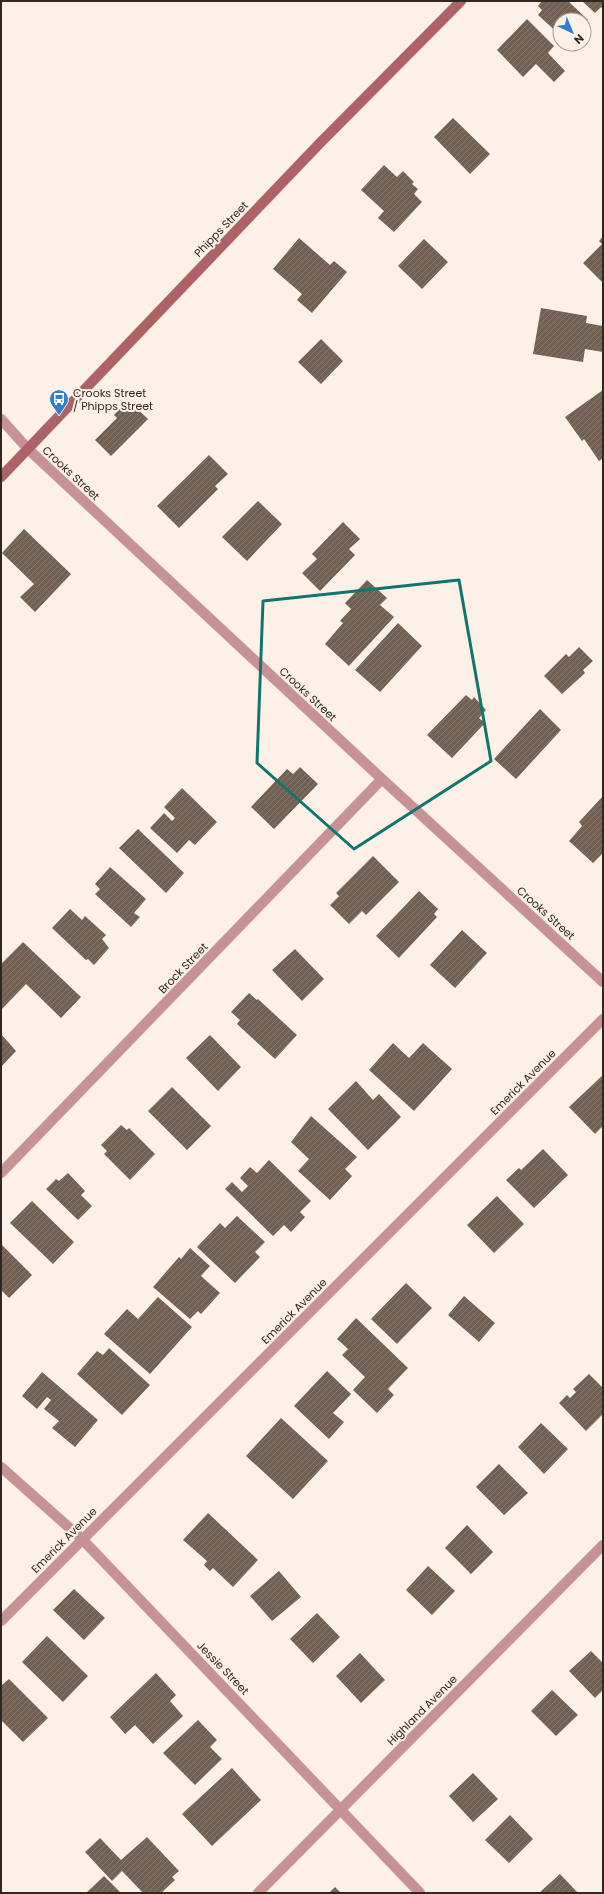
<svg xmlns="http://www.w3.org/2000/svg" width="604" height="1894" viewBox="0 0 604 1894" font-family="Poppins,sans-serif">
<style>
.building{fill:url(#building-hatch)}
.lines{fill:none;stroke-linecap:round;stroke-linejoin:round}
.street-casing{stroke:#d8cdc4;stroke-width:11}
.secondary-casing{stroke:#d8cdc4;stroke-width:11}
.street{stroke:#c89294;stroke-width:10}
.secondary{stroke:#ae6266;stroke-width:10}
.marked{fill:none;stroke:#0f766e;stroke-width:3;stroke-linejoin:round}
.labels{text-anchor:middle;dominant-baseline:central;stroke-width:4;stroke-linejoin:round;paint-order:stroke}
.street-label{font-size:11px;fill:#2f2822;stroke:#fdf1e7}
.poi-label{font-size:11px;fill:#2f2822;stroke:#fdf1e7;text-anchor:start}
</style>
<defs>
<pattern id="building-hatch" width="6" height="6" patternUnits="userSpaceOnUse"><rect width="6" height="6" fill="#726153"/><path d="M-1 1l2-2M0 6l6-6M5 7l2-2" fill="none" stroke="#86786e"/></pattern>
</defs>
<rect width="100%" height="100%" fill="#fdf1e7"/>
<path class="building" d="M542 1H568L588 20 584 25V20H560V35L538 15 542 10 538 6Z
M582 1H603V9L601 7 595 13Z
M527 19 554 46 548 53 565 71 554 82 536 64 523 77 497 50Z
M584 28 588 32 584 37Z
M453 118 490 154 470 174 434 137Z
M384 165 397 177 403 171 414 182 412 184 418 189 414 194 422 202 394 232 378 218 384 211 361 190Z
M603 236V283L583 263 602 244 599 241Z
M299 238 330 265 334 261 347 272 312 313 297 300 302 294 273 269Z
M424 239 448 262 422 289 398 266Z
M541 308 587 316 586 323 603 326V352L585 349 583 362 533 354Z
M321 339 343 361 321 384 298 362Z
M603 390V458L599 461 584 439 582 441 565 417Z
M128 400 148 419 111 456 95 440 117 418 114 415Z
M209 455 228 474 215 486 218 489 179 528 157 506Z
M258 501 282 524 247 561 222 537Z
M343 522 360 539 349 549 355 555 320 591 302 573 317 559 312 554Z
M24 529 71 574 35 612 20 597 34 584 2 553Z
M367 580 387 598 380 605 394 617 349 666 325 644 343 623 340 621 351 609 345 603Z
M398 623 422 646 380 692 355 670Z
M579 647 593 661 583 670 585 673 562 694 544 676 566 654 569 657Z
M466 695 472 700 474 697 486 710 479 718 485 723 452 758 427 735Z
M540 709 561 730 516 779 494 759Z
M300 767 318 784 274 829 251 807 287 769 293 774Z
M182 788 217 822 195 845 189 840 177 853 150 828 164 813 172 821 175 818 164 807Z
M603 796V853L593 863 569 841 582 826 579 822Z
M138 829 184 873 166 893 119 848Z
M373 856 399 882 366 915 362 911 349 924 330 905 339 896 336 893Z
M110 867 146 899 134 913 140 917 131 927 95 894 100 889 95 884Z
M419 891 438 909 434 914 437 917 399 958 376 936Z
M70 909 82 920 85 916 106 935 102 939 109 948 94 965 88 959 86 960 52 928Z
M462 930 487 953 455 988 430 965Z
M23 942 81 997 61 1018 26 984 1 1010V964Z
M295 949 324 979 302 1001 272 970Z
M249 993 257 1000 258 999 297 1035 275 1059 237 1024 240 1020 231 1012Z
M1 1034 16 1051 1 1067Z
M210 1035 241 1067 218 1091 186 1058Z
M393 1043 409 1058 423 1043 452 1069 414 1111 369 1070Z
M603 1075V1126L595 1134 569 1107Z
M356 1081 373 1100 379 1094 401 1117 368 1150 328 1109Z
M172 1087 211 1126 187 1150 148 1111Z
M311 1116 357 1157 345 1169 352 1176 330 1200 298 1171 309 1159 291 1142Z
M121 1125 127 1130 129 1128 155 1154 130 1180 104 1154 107 1151 101 1145Z
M543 1149 568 1175 534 1208 506 1180 519 1168 521 1170Z
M269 1160 311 1201 300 1212 305 1217 291 1232 284 1225 273 1236 225 1189 232 1182 242 1192 248 1186 240 1178 250 1167 257 1173Z
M68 1173 85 1191 81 1195 92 1206 78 1220 46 1189 56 1179 59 1181Z
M497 1196 524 1224 494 1253 467 1225Z
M32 1201 74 1242 53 1264 10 1223Z
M237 1216 265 1242 255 1252 260 1257 235 1283 197 1247 220 1223 225 1228Z
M1 1244 32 1275 9 1298 1 1290Z
M190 1248 210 1266 201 1276 220 1293 201 1314 198 1311 190 1319 153 1287 179 1257 181 1259Z
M406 1283 432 1308 397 1344 371 1319Z
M464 1296 495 1323 479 1342 448 1315Z
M158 1297 192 1327 150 1374 104 1334 127 1309 138 1319Z
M356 1318 408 1368 388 1389 394 1395 377 1413 353 1390 365 1377 342 1355 348 1349 337 1339Z
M109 1348 150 1385 122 1415 77 1374 97 1351 103 1355Z
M327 1371 351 1394 333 1413 344 1422 329 1439 294 1406Z
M42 1372 98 1420 75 1447 52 1428 59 1421 44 1409 51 1400 47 1397 37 1409 22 1396Z
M589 1374 603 1388V1414L586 1431 559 1403 567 1395 570 1398 576 1392 573 1389Z
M281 1418 328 1461 293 1499 246 1456Z
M541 1423 568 1449 544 1474 518 1447Z
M499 1464 528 1493 504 1515 476 1487Z
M208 1513 258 1560 233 1587 213 1568 210 1571 204 1565 207 1561 183 1540Z
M467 1525 493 1552 471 1574 445 1548Z
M428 1566 455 1591 432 1615 406 1590Z
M279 1571 301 1597 272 1621 250 1596Z
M74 1589 105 1618 84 1640 53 1610Z
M317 1613 340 1637 313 1663 290 1639Z
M47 1636 88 1676 63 1702 22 1662Z
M591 1651 603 1663V1690L595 1698 569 1671Z
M360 1653 385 1680 361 1703 336 1676Z
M156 1673 176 1695 170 1701 183 1716 153 1744 135 1725 125 1734 110 1717Z
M9 1679 48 1718 23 1742 1 1720V1686Z
M552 1690 578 1715 556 1736 531 1711Z
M198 1720 217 1740 210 1747 222 1759 195 1785 163 1753Z
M232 1768 261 1800 212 1846 182 1814Z
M473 1773 498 1799 473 1822 449 1796Z
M510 1815 533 1839 509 1863 485 1840Z
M147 1837 179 1871 172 1877 175 1880 161 1893H143L122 1871 112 1881 85 1852 100 1838 121 1860Z
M560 1874 578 1893H539Z
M104 1876 121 1893H86Z
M335 1887 341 1893H329Z"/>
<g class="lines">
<g class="street-casing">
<path id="street" d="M1 419 28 449 382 779 603 982
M1 1173 382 779
M1 1467 82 1539 420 1893
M1 1621 603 1019
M258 1893 603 1545"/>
</g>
<g class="secondary-casing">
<path id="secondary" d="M1 477 320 143 461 1"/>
</g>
<use href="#street" class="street"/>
<use href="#secondary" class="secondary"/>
</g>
<path class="marked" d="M459 580 491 761 354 849 257 763 263 601Z"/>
<defs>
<g id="bus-pin" transform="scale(1)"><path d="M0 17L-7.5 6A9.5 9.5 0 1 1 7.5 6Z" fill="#317ece" stroke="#fdf1e7"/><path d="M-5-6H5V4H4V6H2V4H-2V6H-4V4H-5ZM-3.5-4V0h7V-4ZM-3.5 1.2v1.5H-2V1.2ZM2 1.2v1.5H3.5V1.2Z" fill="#fff"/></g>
</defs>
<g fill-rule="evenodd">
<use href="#bus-pin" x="59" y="399"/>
</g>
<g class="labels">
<g class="street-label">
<text transform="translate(221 229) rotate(-46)">Phipps Street</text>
<text transform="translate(71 473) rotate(43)">Crooks Street</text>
<text transform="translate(308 694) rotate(43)">Crooks Street</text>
<text transform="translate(546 913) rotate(42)">Crooks Street</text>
<text transform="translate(183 968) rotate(-46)">Brock Street</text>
<text transform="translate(523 1082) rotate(-45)">Emerick Avenue</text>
<text transform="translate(294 1311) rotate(-45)">Emerick Avenue</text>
<text transform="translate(64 1540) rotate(-45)">Emerick Avenue</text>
<text transform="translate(223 1668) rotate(46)">Jessie Street</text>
<text transform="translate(422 1710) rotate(-45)">Highland Avenue</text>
</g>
<g class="poi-label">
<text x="73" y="393">Crooks Street<tspan x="73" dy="13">/ Phipps Street</tspan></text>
</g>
</g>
<rect width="604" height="1894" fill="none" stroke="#2f2822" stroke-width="4"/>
<g transform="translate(572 32) rotate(136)"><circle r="19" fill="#fdf1e7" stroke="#aba198"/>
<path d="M0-3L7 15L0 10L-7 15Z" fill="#317ece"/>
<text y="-6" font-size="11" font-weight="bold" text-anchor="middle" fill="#2f2822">N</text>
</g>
</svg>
